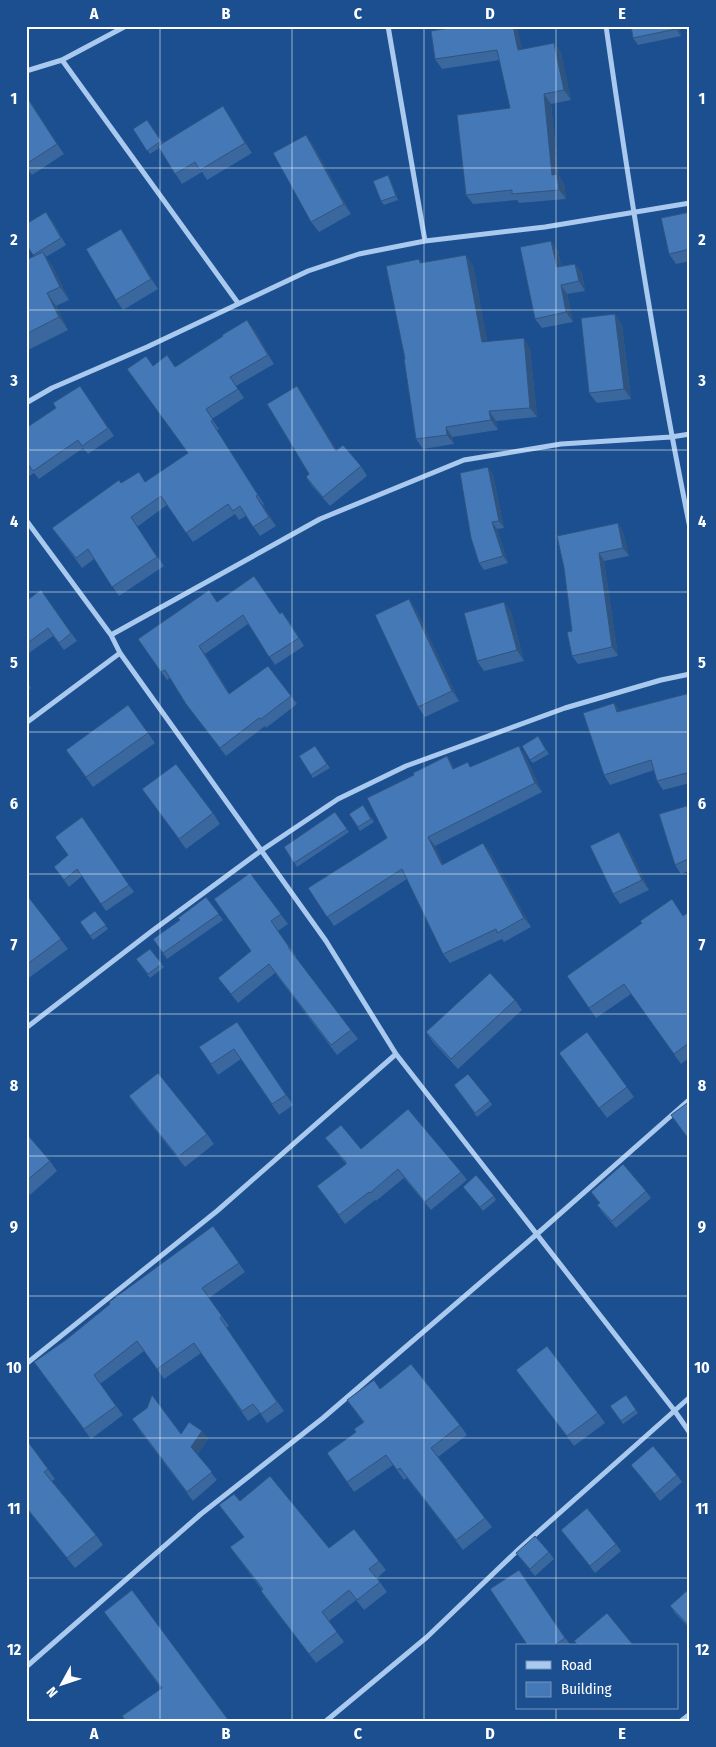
<svg xmlns="http://www.w3.org/2000/svg" width="716" height="1747" viewBox="0 0 716 1747" font-family="'Fira Sans Condensed',sans-serif">
<style>
.lines{fill:none;stroke-linecap:round;stroke-linejoin:round}
.minor{stroke:#a9c9ee;stroke-width:5}
.wall{fill:#3a679d}
.shaded-wall{fill:#305480}
.building{fill:#4478b7;stroke:#305480}
.grid{fill:none;stroke:#fff;stroke-width:1;stroke-opacity:0.55}
.neatline{fill:none;stroke:#fff;stroke-width:2}
.grid-label{font-size:16px;text-anchor:middle;font-weight:bold;fill:#fff}
</style>
<rect width="100%" height="100%" fill="#1b4f8f"/>
<g class="lines">
<path class="minor" d="M388 26 425 241
M606 26C630 194 656 362 690 528
M62 60 126 26
M26 71 62 60 238 303
M26 403 52 388 147 347 308 271 359 254 425 241 545 227 690 203
M26 520 111 635 120 653 326 941 396 1054 674 1410 690 1433
M111 635 320 519 464 460 561 444 671 437 690 434
M26 723 120 653
M26 1028 152 931 262 850 338 799 406 766 565 708 661 680 690 674
M26 1364 217 1211 396 1054
M26 1667 201 1514 323 1418 537 1234 690 1099
M326 1721 427 1637 520 1548 690 1397
M681 1721 690 1714"/>
</g>
<path class="wall" d="M679 26 681 36 638 45 633 38Z
M431 31 522 50 554 43 561 53 571 100 551 104 558 174 564 184 566 199 519 203 517 200 473 204 466 195 510 108 500 60 442 69 435 59Z
M26 95 64 154 32 175 26 167Z
M230 117 252 153 207 180 202 172 182 184 159 148 150 154 133 129 147 120 163 143Z
M306 135 313 145 351 214 319 232 311 222Z
M390 179 398 200 384 205 381 201Z
M690 212V261L676 264 669 254Z
M51 219 66 245 46 257 52 265 69 300 56 306 68 330 26 351V260L34 256 26 244Z
M128 239 158 289 123 310 116 300Z
M558 250 561 266 575 264 582 273 585 291 567 294 573 322 542 328 535 319Z
M419 259 422 263 473 265 487 341 530 348 537 417 496 421 498 430 452 437 454 444 423 449 416 439 405 359Z
M615 314 622 325 631 399 597 403 589 393Z
M254 329 274 364 236 386 244 398 212 419 219 429 217 430 264 504 263 505 276 526 260 536 246 516 239 520 235 514 193 542 167 505 137 527 164 566 119 596 94 559 82 568 52 528 121 483 146 482 188 453 153 366 175 367Z
M80 386 114 436 88 454 83 448 39 479 34 473 26 478V428L56 408Z
M297 386 303 395 337 451 361 466 367 476 330 506 312 486 306 477 309 474Z
M493 474 504 528 497 529 508 563 484 570 479 563Z
M618 523 623 532 629 556 604 561 618 656 578 664 572 656V631L564 568Z
M41 590 77 641 64 650 53 636 26 655V601Z
M217 602 280 614 288 620 304 646 275 665 248 624 205 654 230 694 291 696 297 704 266 728 265 726 226 756 192 712 170 678 167 680 138 639Z
M504 602 511 612 524 661 484 671 477 661Z
M416 609 459 701 425 717 418 707Z
M26 681 31 688 26 691Z
M690 693V783L663 790 657 781 654 770 610 785 604 775 614 703 620 711Z
M128 705 155 743 93 787 66 750Z
M538 736 549 754 533 763 530 760Z
M315 746 330 768 313 778 299 756Z
M525 755 542 792 435 846 443 864 490 852 531 927 504 942 502 939 450 963 443 954 407 879 334 926 308 888 387 838 447 756 454 768 471 767Z
M142 789 213 813 220 824 186 849Z
M363 805 374 822 360 831 349 814Z
M690 805V870L681 874 675 865Z
M335 812 349 832 297 867 284 847Z
M82 817 134 892 106 911 82 876 69 887 54 867 68 855Z
M619 832 626 842 649 890 620 904 613 894Z
M250 873 288 924 278 931 296 956 295 957 358 1039 337 1055 275 973 238 1003 218 978 251 951Z
M26 894 68 949 26 980Z
M206 897 223 920 167 959 153 939 180 920Z
M95 911 108 929 93 940 80 922Z
M690 911V1057L681 1064 631 994 596 1018 567 976 683 916Z
M150 949 164 967 150 978 136 959Z
M515 1000 522 1010 458 1069 433 1042 426 1032Z
M237 1022 293 1105 279 1115 241 1059 218 1075 199 1047Z
M587 1032 634 1097 607 1118 566 1063Z
M454 1085 490 1101 492 1105 477 1117Z
M129 1096 207 1134 214 1144 185 1167 136 1106Z
M26 1133 50 1161 57 1171 30 1195 26 1191Z
M325 1138 361 1149 461 1172 467 1180 431 1210 404 1178 376 1201 375 1200 345 1224 317 1186 346 1164Z
M463 1187 494 1196 496 1200 483 1211Z
M646 1191 651 1198 616 1228 602 1212 597 1205 599 1203 591 1192Z
M213 1226 245 1272 209 1298 229 1326 226 1328 284 1411 267 1423 260 1413 248 1421 201 1353 164 1379 144 1351 100 1384 123 1415 91 1439 41 1372 67 1339Z
M516 1370 598 1413 605 1423 574 1446Z
M380 1389 460 1425 467 1435 438 1457 492 1527 463 1550 407 1478 404 1480 393 1465 354 1492 327 1453 356 1432 363 1422 347 1400Z
M626 1395 638 1413 623 1424 610 1406Z
M137 1427 181 1434 202 1431 208 1439 197 1455 217 1480 193 1501Z
M26 1439 55 1479 52 1481 96 1535 103 1545 75 1568 26 1508Z
M631 1465 677 1475 682 1482 660 1501Z
M240 1501 329 1548 379 1561 386 1570 377 1578 387 1592 364 1610 356 1600 329 1621 344 1642 316 1663 267 1600 261 1591 262 1590 230 1547 244 1537 219 1505Z
M561 1530 616 1544 621 1551 595 1573Z
M549 1552 554 1559 535 1576 516 1553Z
M519 1570 571 1646H528Z
M690 1588V1629L675 1613 670 1606Z
M104 1612 229 1721 161 1688Z"/>
<path class="shaded-wall" d="M513 26H517L525 60 518 50Z
M676 26H679L681 36 676 29Z
M554 43 561 53 571 100 564 90Z
M544 94 551 104 558 174 564 184 566 199 559 190 552 175Z
M26 95 64 154 57 144Z
M223 106 230 117 252 153 245 143Z
M306 135 313 145 351 214 344 204Z
M121 229 128 239 158 289 151 279Z
M551 241 558 250 563 276 557 267Z
M43 252 52 265 69 300 60 287Z
M466 255 473 265 489 351 482 342Z
M575 264 582 273 585 291 579 281Z
M561 285 567 294 573 322 566 312Z
M47 293 56 306 68 330 59 317Z
M615 314 622 325 631 399 624 389Z
M247 320 254 329 274 364 268 355Z
M524 338 530 348 537 417 530 408Z
M297 386 303 395 343 460 336 451Z
M489 411 496 421 498 430 491 420Z
M211 421 217 430 264 504 258 495Z
M446 427 452 437 454 444 447 435Z
M488 467 493 474 504 528 499 521Z
M256 496 263 505 276 526 269 517Z
M492 522 497 529 508 563 503 556Z
M618 523 623 532 629 556 623 548Z
M599 553 604 561 618 656 612 647Z
M409 599 416 609 459 701 452 691Z
M504 602 511 612 524 661 517 650Z
M199 646 205 654 235 702 229 694Z
M614 703 621 712H617Z
M519 746 525 755 542 792 535 783Z
M447 756 453 765 459 778 453 769Z
M619 832 626 842 649 890 642 880Z
M428 837 435 846 448 874 442 865Z
M483 843 490 852 531 927 524 918Z
M202 1431 208 1439 197 1455 191 1447Z"/>
<path class="building" d="M461 26H513L518 50 554 43 564 90 544 94 552 175 557 174 559 190 512 194V190L466 195 457 115 510 108 497 50 435 59 431 31Z
M631 26H676V29L633 38Z
M26 96 57 144 26 164Z
M223 106 245 143 200 170 195 162 175 174 158 146Z
M147 120 161 141 147 151 133 129Z
M306 135 344 204 311 222 273 153Z
M388 175 396 196 381 201 373 181Z
M46 212 61 238 33 255 26 244V224Z
M690 212V249L669 254 661 218Z
M121 229 151 279 116 300 86 249Z
M551 241 557 267 575 264 579 281 561 285 566 312 535 319 520 247Z
M43 252 60 287 47 293 59 317 26 334V260Z
M466 255 482 342 524 338 530 408 489 411 491 420 446 427 447 435 416 439 404 359H405L386 266 419 259 420 263Z
M615 314 624 389 589 393 581 318Z
M247 320 268 355 230 377 238 389 206 409 213 420 211 421 258 495 256 496 269 517 253 527 240 506 233 511 228 504 186 533 161 496 131 517 157 557 112 587 88 549 76 558 52 528 119 480 121 483 139 472 145 482 188 453 127 369 146 356 153 366 167 355 175 367 223 336 222 335Z
M80 386 108 428 82 446 78 440 33 471 28 464 26 466V428L56 408 53 403Z
M297 386 336 451 343 445 361 466 323 497 306 477 309 474 267 404Z
M488 467 499 521 492 522 503 556 479 563 471 538 460 473Z
M618 523 623 548 599 553 612 647 572 656 567 632 572 631 564 568 557 536Z
M254 576 280 614 282 612 299 638 269 657 243 615 199 646 229 694 268 666 291 696 261 719 259 718 220 748 186 704 165 670 161 672 138 639 209 590 217 602Z
M41 590 71 633 59 643 48 628 26 644V601Z
M409 599 452 691 418 707 375 615Z
M504 602 517 650 477 661 464 613Z
M690 693V772L657 781 651 760 604 775 583 713 614 703 617 712Z
M128 705 148 733 86 777 66 750Z
M538 736 546 750 530 760 522 746Z
M315 746 327 764 311 775 299 756Z
M519 746 535 783 428 837 442 865 483 843 524 918 497 933 496 929 443 954 402 869 327 917 308 888 387 838 367 798 414 775 413 773 447 756 453 769 468 762 470 767Z
M176 764 213 813 179 839 142 789Z
M363 805 371 819 358 827 349 814Z
M690 805V858L675 865 659 814Z
M335 812 347 829 294 863 284 847Z
M82 817 129 885 101 904 77 869 64 880 54 867 68 855 55 837Z
M619 832 642 880 613 894 590 846Z
M250 873 281 914 271 921 289 947H288L351 1030 331 1045 269 964 231 994 218 978 251 951 214 899Z
M26 894 61 939 26 965Z
M206 897 219 914 163 953 153 939 180 920 178 918Z
M672 899 683 916 690 911V1042L674 1054 624 984 589 1008 567 976 642 923 640 921Z
M95 911 106 925 90 936 80 922Z
M150 949 162 964 148 974 136 959Z
M490 973 515 1000 451 1059 426 1032Z
M237 1022 286 1095 272 1104 234 1049 211 1064 199 1047Z
M587 1032 627 1087 599 1108 559 1053Z
M158 1073 207 1134 178 1157 129 1096Z
M468 1074 490 1101 475 1113 454 1085Z
M690 1101V1141L671 1115Z
M408 1109 461 1172 425 1202 398 1169 370 1193 369 1192 339 1215 317 1186 346 1164V1162L325 1138 341 1125 361 1149Z
M26 1133 50 1161 26 1181Z
M623 1164 646 1191 612 1221 597 1205 600 1203 591 1192Z
M476 1175 494 1196 480 1207 463 1187Z
M213 1226 239 1263 202 1288 222 1316 220 1318 277 1402 261 1414 253 1404 242 1411 194 1343 157 1369 137 1341 94 1375 116 1406 84 1429 34 1362 67 1339 110 1304 109 1302Z
M547 1346 598 1413 567 1436 516 1370Z
M411 1364 460 1425 431 1448 485 1518 456 1540 400 1468 397 1470 386 1455 347 1482 327 1453 356 1432 354 1429 364 1422 347 1400 374 1380 380 1389Z
M152 1395 181 1434 189 1422 202 1431 191 1447 212 1472 187 1492 132 1419 147 1408Z
M626 1395 636 1410 621 1421 610 1406Z
M26 1439 48 1469 44 1472 96 1535 67 1558 26 1507Z
M653 1446 677 1475 655 1494 631 1465Z
M270 1476 329 1548 354 1529 379 1561 369 1569 380 1582 357 1600 349 1590 322 1612 337 1632 309 1654 261 1591 263 1589 230 1547 244 1537 219 1505 234 1494 240 1501Z
M587 1508 616 1544 590 1566 561 1530Z
M535 1536 549 1552 530 1569 516 1553Z
M519 1570 565 1638 554 1646H528L490 1589Z
M690 1588V1627L670 1606Z
M132 1590 229 1721H126L122 1716 162 1688 104 1612Z
M607 1613 634 1646H579L574 1641Z"/>
<path class="grid" d="M160 26V1721M292 26V1721M424 26V1721M556 26V1646M26 168H690M26 310H690M26 450H690M26 592H690M26 732H690M26 874H690M26 1014H690M26 1156H690M26 1296H690M26 1438H690M26 1578H690M556 1708V1721"/>
<rect width="716" height="1747" fill="none" stroke="#1b4f8f" stroke-width="55"/>
<rect x="516" y="1644" width="162" height="65" fill="#1b4f8f" stroke="#7695bc"/>
<rect x="526" y="1661" width="25" height="8" fill="#a9c9ee" stroke="#7695bc"/>
<text x="561" y="1670" font-size="15" fill="#ffffff">Road</text>
<rect x="526" y="1682" width="25" height="15" fill="#4478b7" stroke="#7695bc"/>
<text x="561" y="1694" font-size="15" fill="#ffffff">Building</text>
<g transform="translate(62 1684) rotate(230)" stroke="#1b4f8f" stroke-width="4" paint-order="stroke">
<path d="M0-4L9 19L0 12L-9 19Z" fill="#ffffff"/>
<text y="-8" font-size="14" font-weight="bold" text-anchor="middle" fill="#ffffff">N</text>
</g>
<rect x="28" y="28" width="660" height="1692" class="neatline"/>
<g class="grid-label">
<text x="94" y="19">A</text>
<text x="226" y="19">B</text>
<text x="358" y="19">C</text>
<text x="490" y="19">D</text>
<text x="622" y="19">E</text>
<text x="14" y="104">1</text>
<text x="702" y="104">1</text>
<text x="14" y="245">2</text>
<text x="702" y="245">2</text>
<text x="14" y="386">3</text>
<text x="702" y="386">3</text>
<text x="14" y="527">4</text>
<text x="702" y="527">4</text>
<text x="14" y="668">5</text>
<text x="702" y="668">5</text>
<text x="14" y="809">6</text>
<text x="702" y="809">6</text>
<text x="14" y="950">7</text>
<text x="702" y="950">7</text>
<text x="14" y="1091">8</text>
<text x="702" y="1091">8</text>
<text x="14" y="1232">9</text>
<text x="702" y="1232">9</text>
<text x="14" y="1373">10</text>
<text x="702" y="1373">10</text>
<text x="14" y="1514">11</text>
<text x="702" y="1514">11</text>
<text x="14" y="1655">12</text>
<text x="702" y="1655">12</text>
<text x="94" y="1739">A</text>
<text x="226" y="1739">B</text>
<text x="358" y="1739">C</text>
<text x="490" y="1739">D</text>
<text x="622" y="1739">E</text>
</g>
</svg>
